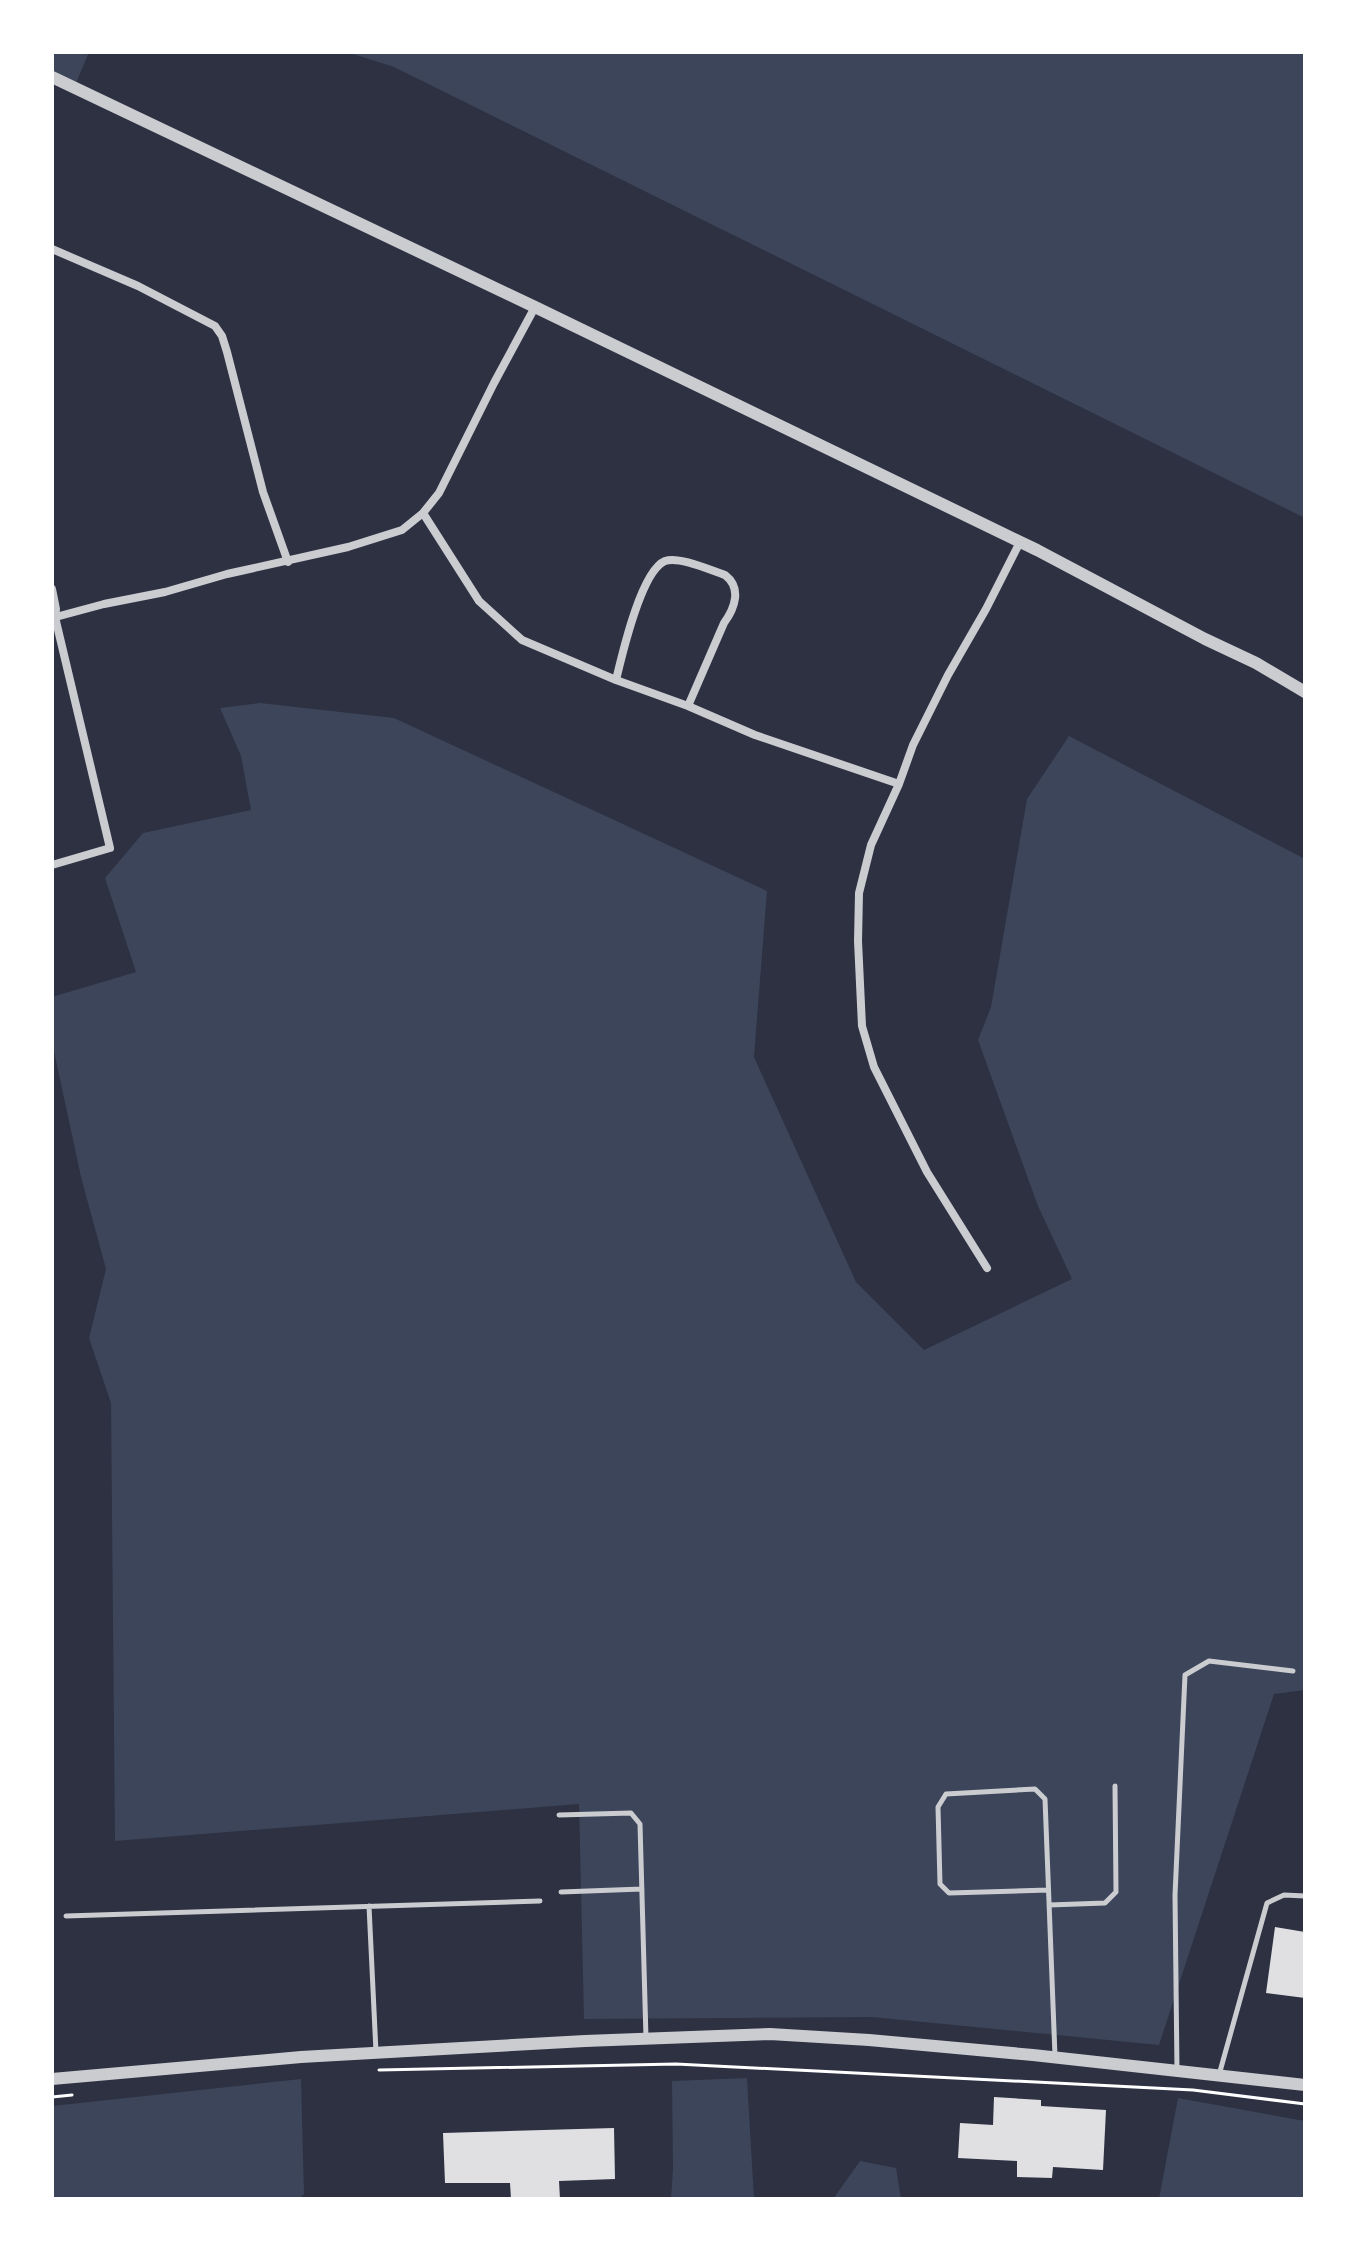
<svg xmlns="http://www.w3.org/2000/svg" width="1357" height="2251" viewBox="0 0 1357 2251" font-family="'Exo 2',sans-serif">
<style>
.green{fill:#3c4559}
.building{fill:#e0e0e3}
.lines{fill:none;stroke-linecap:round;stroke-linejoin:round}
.path{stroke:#fff;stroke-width:3}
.service{stroke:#caccd0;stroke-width:5}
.minor{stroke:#caccd0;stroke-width:8}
.tertiary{stroke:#caccd0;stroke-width:12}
</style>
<rect width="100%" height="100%" fill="#2d3142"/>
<path class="green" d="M52 52H89L74 88 52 77Z
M347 52H1305V518L394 67Z
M260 703 394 718 767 891 754 1057 856 1282 924 1350 1072 1279 1038 1206 978 1040 991 1007 1027 799 1069 736 1305 859V1690L1274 1694 1159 2045 872 2017 584 2019 579 1804 115 1841 111 1403 89 1338 106 1269 81 1177 52 1042V997L136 972 105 878 143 833 251 810 241 756 220 708Z
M747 2078 754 2199H671L673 2168 672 2081Z
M301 2079 304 2194 299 2199H52V2106Z
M1178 2098 1305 2121V2199H1159Z
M860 2161 896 2168 901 2199H833Z"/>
<path class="building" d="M1275 1927 1305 1932V1998L1266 1993Z
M994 2097 1041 2100V2106L1106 2110 1103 2170 1053 2167 1052 2178 1017 2177V2161L958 2158 960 2123 993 2125Z
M614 2128 615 2179 559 2181 560 2199H511L510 2183H445L443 2133Z"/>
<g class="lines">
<path class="path" d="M379 2070 676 2064 1193 2090 1305 2104
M52 2097 72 2095"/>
<path class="service" d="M559 1815 631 1813 640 1824 646 2038
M1048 1890 949 1893 940 1884 938 1807 946 1794 1035 1789 1045 1799 1055 2056
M561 1892 642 1889
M1049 1905 1105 1903 1116 1892 1115 1786
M369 1906 376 2052
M66 1916 540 1901
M1177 2070 1175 1895 1185 1675 1209 1661 1293 1671
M1219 2075 1267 1903 1284 1895 1305 1896"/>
<path class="minor" d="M52 249 138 286 215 326 222 336 227 352 263 492 288 562
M423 513 479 601 522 640 616 680 688 706 755 735 899 784
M52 589 56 609 55 617 110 848 52 865
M52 618 104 604 165 592 227 574 348 547 402 530 423 513 439 493 494 383 535 307
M616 680C622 655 641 571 665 561 679 556 710 570 725 575 742 588 735 608 724 623L688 706
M987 1268 927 1172 874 1067 862 1026 858 941 859 893 871 845 899 784 913 745 948 675 986 609 1020 542"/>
<path class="tertiary" d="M52 77 535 307 1037 550 1205 639 1256 663 1305 692
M52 2079 301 2057 585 2041 770 2034 869 2040 1033 2055 1305 2085"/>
</g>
<rect width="1357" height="2251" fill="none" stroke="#ffffff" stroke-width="108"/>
</svg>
